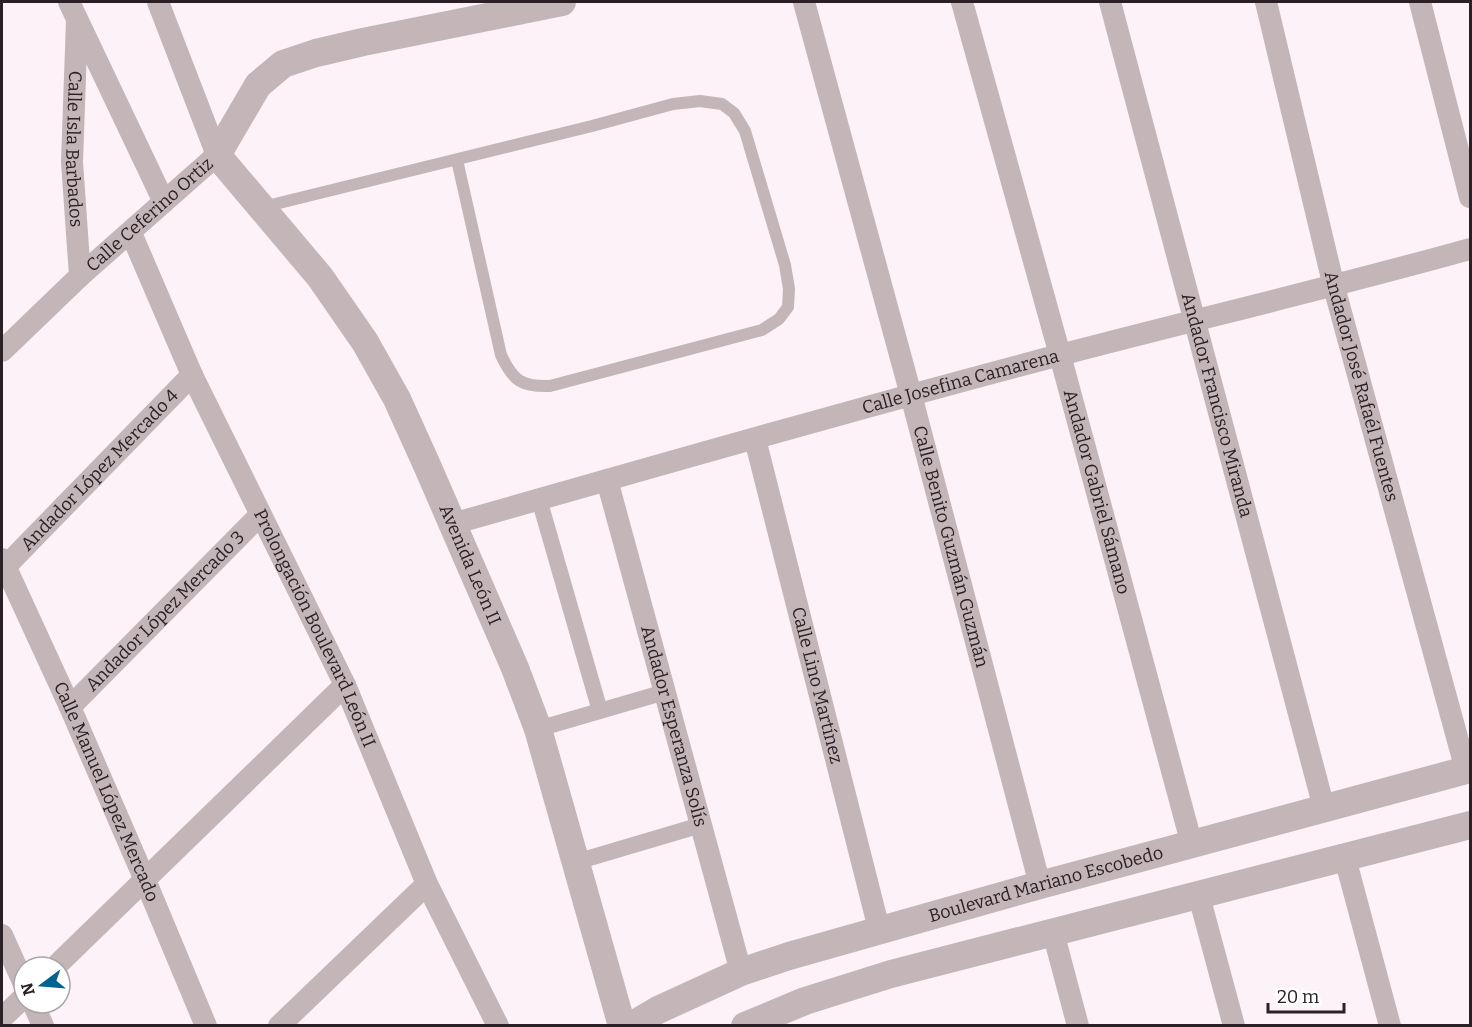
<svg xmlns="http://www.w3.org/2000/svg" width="1472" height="1027" viewBox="0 0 1472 1027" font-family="Bitter,serif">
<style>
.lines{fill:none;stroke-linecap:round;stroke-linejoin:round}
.service{stroke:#c4b5b8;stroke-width:12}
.pedestrian{stroke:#c4b5b8;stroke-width:16}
.minor{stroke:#c4b5b8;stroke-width:22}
.tertiary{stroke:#c4b5b8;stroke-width:28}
.labels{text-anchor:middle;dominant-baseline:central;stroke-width:6;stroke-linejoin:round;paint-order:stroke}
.street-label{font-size:18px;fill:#2a2026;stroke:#fff}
</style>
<rect width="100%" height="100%" fill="#fdf2f8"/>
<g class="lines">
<path class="service" d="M263 207 592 126 673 104 700 101 722 104 734 113 745 131 785 265 789 289 788 307 779 319 762 330 550 386C522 387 513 381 501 355L457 160"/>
<path class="pedestrian" d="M539 499 600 711
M538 729 665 692
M576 862 701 825"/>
<g class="minor">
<path d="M69 2 164 202"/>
<path id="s1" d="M804 2 911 395 1040 885"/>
<path id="s2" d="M962 2 1060 355 1192 845"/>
<path id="s3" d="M1110 2 1324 808"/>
<path id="s4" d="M1266 2 1334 287 1466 770"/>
<path d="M1420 2 1470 197"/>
<path id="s5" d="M77 20 72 162 80 276"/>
<path id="s6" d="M131 233 192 375 345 685 427 884 498 1026"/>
<path id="s7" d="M2 351 80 276 217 155 158 2"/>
<path id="s8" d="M755 439 879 929"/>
<path id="s9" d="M607 480 741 972"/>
<path id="s10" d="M452 524C654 467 856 408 1060 355 1197 319 1334 287 1470 249"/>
<path id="s11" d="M2 559 70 707 145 880 206 1026"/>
<path id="s12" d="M6 566 192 375"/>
<path id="s13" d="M70 707 260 515"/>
<path d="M1345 858 1390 1026"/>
<path d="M1199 896 1234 1026"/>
<path d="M1053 932 1078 1026"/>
<path d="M2 935 24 984"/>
<path d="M55 967 345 685"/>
<path d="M33 1003 43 1026"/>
<path d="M2 1018 24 997"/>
<path d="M279 1026 427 884"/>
</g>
<g class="tertiary">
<path id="s14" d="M562 2 363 42 316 53 283 64 258 85 217 155 320 277 365 342 397 399 426 463 515 668 538 729 622 1026"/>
<path id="s15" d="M631 1026 658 1010 741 972 789 956 1040 885 1470 769"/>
<path d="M745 1026 805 1001 891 974 1470 825"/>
</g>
</g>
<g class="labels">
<g class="street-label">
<text stroke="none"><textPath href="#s5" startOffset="129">Calle Isla Barbados</textPath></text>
<text stroke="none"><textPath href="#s7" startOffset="201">Calle Ceferino Ortiz</textPath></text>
<text stroke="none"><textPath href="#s10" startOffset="528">Calle Josefina Camarena</textPath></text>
<text stroke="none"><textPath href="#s4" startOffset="396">Andador José Rafaél Fuentes</textPath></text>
<text stroke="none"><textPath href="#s3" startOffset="417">Andador Francisco Miranda</textPath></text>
<text stroke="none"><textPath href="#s12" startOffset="134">Andador López Mercado 4</textPath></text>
<text stroke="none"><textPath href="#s2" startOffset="508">Andador Gabriel Sámano</textPath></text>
<text stroke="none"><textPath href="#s1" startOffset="564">Calle Benito Guzmán Guzmán</textPath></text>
<text stroke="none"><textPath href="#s14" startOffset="885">Avenida León II</textPath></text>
<text stroke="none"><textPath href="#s13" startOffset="135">Andador López Mercado 3</textPath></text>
<text stroke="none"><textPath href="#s6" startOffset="436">Prolongación Boulevard León II</textPath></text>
<text stroke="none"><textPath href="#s8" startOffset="254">Calle Lino Martínez</textPath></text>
<text stroke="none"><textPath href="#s9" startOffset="255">Andador Esperanza Solís</textPath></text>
<text stroke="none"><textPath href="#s11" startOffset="255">Calle Manuel López Mercado</textPath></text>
<text stroke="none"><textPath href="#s15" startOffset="440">Boulevard Mariano Escobedo</textPath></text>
</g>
</g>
<rect width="1472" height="1027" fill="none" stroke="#2a2026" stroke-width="6"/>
<g transform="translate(42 985) rotate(254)"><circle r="28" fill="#ffffff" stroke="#aaa6a8" stroke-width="1.5"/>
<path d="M0-4.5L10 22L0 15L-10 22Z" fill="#006392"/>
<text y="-9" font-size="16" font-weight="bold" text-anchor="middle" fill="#2a2026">N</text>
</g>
<path d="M1268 1003v9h76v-9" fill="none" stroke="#2a2026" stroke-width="3"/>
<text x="1277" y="1003" font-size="18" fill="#2a2026" stroke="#ffffff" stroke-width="4.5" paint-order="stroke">20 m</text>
</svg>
